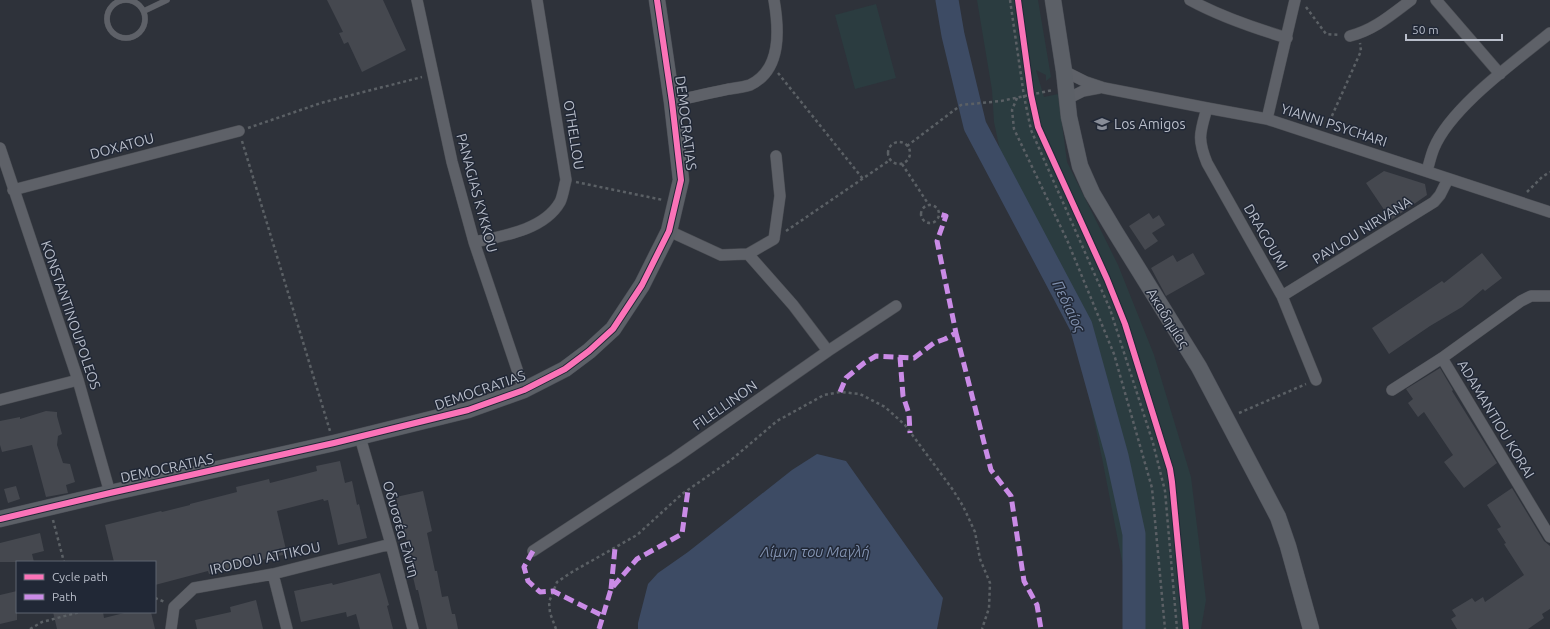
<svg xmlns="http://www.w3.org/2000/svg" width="1550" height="629" viewBox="0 0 1550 629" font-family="Ubuntu,sans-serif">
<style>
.green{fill:#2b3c40}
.water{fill:#3d4b64}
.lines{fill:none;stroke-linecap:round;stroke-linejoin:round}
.river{stroke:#3d4b64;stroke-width:23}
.building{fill:#45484f}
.lane-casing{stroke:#4a4d53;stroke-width:6}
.street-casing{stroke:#4a4d53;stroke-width:12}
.secondary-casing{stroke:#4c4f57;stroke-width:17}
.path{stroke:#5b6065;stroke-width:2.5;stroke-dasharray:3 3;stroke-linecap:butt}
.lane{stroke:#5e6168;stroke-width:5.5}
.street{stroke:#5e6168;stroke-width:11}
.secondary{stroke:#5c6067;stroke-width:16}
.quiet{stroke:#ca8be6;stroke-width:5;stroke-dasharray:10 5;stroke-linecap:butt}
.cycleway-casing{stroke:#212836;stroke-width:8}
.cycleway{stroke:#fb73b8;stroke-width:6}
.labels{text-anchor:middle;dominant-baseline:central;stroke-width:3;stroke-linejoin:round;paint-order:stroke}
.street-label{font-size:14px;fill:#b9beca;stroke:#212836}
.poi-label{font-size:14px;fill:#b9beca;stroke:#212836;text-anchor:start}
.water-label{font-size:15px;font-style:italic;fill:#8292b0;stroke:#212836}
</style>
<rect width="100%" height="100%" fill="#2e323a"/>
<path class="green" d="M977 0H1038L1051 77 1046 81V75L1036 70 1044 97 1058 94 1067 162 1118 265 1154 355 1191 477 1206 600 1201 629H1133L1126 582 1103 463 1069 300 1023 198 1001 155 994 122 992 90Z
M876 4 896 78 855 89 835 15Z"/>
<path class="water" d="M817 454 846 461 943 598 937 629H638V623L648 584 658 573 688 552 792 470Z"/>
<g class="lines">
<path class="river" d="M947 0 953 35 975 126 1081 326 1117 456 1134 534V629"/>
</g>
<path class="building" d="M327 0H383L406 50 362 72 348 42 344 44 339 33 343 32Z
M1384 171 1425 184 1427 195 1391 220 1366 183Z
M1149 213 1153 219 1159 215 1165 225 1152 233 1158 241 1145 250 1129 226Z
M1193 253 1205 274 1166 296 1151 268 1173 255 1177 262Z
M1482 253 1502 278 1485 291 1483 289 1462 307 1430 326 1389 354 1372 328 1442 281 1444 283Z
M1440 368 1453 390 1452 391 1497 463 1464 488 1444 462 1453 455 1424 412 1418 417 1408 403 1413 399 1406 389Z
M46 411 57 412V416L62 434 58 436 57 445 63 463 70 464 75 482 66 485 68 493 46 497 32 445 2 452 0 445V421L20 417V419Z
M340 461 345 483 352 481 357 505 359 504 367 538 338 545 328 500 324 501 323 499 277 511 287 554 244 564V565L209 574 208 571 155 585V562H114L105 525 161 511 162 512 190 505V504L237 492 236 487 269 479 270 483 317 471 316 466Z
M16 486 20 499 8 503 4 489Z
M1512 488 1544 541 1550 546V609L1542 614 1544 618 1528 629H1457L1451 619 1456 616 1452 610 1472 598 1475 602 1483 597 1485 602 1524 575 1504 544 1506 543 1497 529 1501 527 1487 505Z
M423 491 432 531 427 533 435 571H437L442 597 448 596 452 614H455L458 629H427L418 590H416L407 550H409L400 512H399L396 497Z
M40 533 44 551 32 554 34 562H0V543Z
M380 573 389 605 387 606 393 629H360L356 614 347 617 346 612 301 622 294 591 332 583 333 585Z
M17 591V620L0 624V595Z
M256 600 263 629H197L195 620 231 612 230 607Z
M53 612H103L104 618 128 612H151L155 629H57Z"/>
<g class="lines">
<g class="lane-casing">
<path id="lane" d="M107 19a19 19 0 1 1 38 0a19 19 0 1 1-38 0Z
M144 11 167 0"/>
</g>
<g class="street-casing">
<path id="street" d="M417 0 452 162 474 242 524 390
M1190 0C1221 17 1254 28 1287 38
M1436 0 1500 74
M1350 36C1374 30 1391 15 1411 0
M1064 71 1086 82 1104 88 1207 108 1267 119 1550 212
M1067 99 1083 91 1099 88
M672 102C691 97 710 93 729 89 736 88 744 87 750 85 782 70 779 29 774 0
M1207 108C1200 133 1197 138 1207 163L1282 296 1316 380
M1267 119 1295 0
M0 148 78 380 110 493
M1427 171C1429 164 1431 155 1434 148 1451 107 1516 61 1550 33
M13 190 239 131
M669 231 721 255 748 254 774 239 780 196 776 156
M474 242C503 236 544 230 560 202 563 196 564 187 566 180L537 0
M1282 296 1434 202 1440 195 1448 179
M828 351 896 306
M1442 358 1550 537
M1392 390 1442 358 1521 301 1531 296H1550
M0 400 78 380
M360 437 391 544 413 629
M533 551 675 458 828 351 793 305 748 254
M273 574 287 629
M171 629 174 607 194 588 273 574 391 544"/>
</g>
<g class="secondary-casing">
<path id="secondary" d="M1053 0 1064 71 1069 117 1080 166 1092 193 1114 230 1199 367 1278 517 1288 546 1311 629
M0 519 110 493 334 443 468 410 524 390 565 369 589 351 613 329 642 285 669 231 681 180 672 102 657 0"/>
</g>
<path class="path" d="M1010 0 1024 96 1031 130 1110 309 1153 443 1165 491 1177 629
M1306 7 1326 34 1340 35
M778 73 863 179
M1017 98 1012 110 1014 129 1067 240 1114 354 1152 488 1165 629
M1327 127 1361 51 1360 43
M248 128 321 103 422 77
M242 141 330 431
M888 153a11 11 0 1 1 22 0a11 11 0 1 1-22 0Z
M907 146 961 105 1001 101 1053 90
M902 164 929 205
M576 182 663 200
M1527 192 1542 177 1550 172
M921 214a9 9 0 1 1 18 0a9 9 0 1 1-18 0Z
M786 231 890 160
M1239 413 1306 384
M53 520 64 562
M155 598 165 602
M30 629 42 622 80 612
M556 629 550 613 549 602 557 582 572 572 637 535 682 494 731 460 777 421 824 395 840 392 860 394 885 407 905 425 953 490 963 506 975 532 980 559 990 583 989 608 982 629"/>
<use href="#lane" class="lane"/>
<use href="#street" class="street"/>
<use href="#secondary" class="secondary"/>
<path class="quiet" d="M956 333 991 470 1011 496 1024 581 1037 605 1041 629
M900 357 903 396 909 414 910 433
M840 392 846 378 864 363 876 356 914 358 934 343 945 339 956 333 937 241 946 216 939 214
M533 551 524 567 528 581 540 592 553 591 603 616
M611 589 615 548
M599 629 611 589 637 559 682 534 688 490"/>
<g class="cycleway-casing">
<path id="cycleway" d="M1018 0 1031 95 1038 127 1107 279 1125 324 1170 469 1172 482 1186 629
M0 519 110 493 334 443 468 410 524 390 565 369 589 351 613 329 642 285 669 231 681 180 672 102 657 0"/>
</g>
<use href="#cycleway" class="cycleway"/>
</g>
<defs>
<g id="school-bare" transform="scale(1.2)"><path d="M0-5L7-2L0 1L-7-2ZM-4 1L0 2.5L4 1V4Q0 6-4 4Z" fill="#888d98" stroke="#212836" stroke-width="2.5" paint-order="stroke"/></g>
</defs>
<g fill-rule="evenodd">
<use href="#school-bare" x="1102" y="124"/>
</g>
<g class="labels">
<g class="street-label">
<text transform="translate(686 123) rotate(83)">DEMOCRATIAS</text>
<text transform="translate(1334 125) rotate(18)">YIANNI PSYCHARI</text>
<text transform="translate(574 135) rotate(81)">OTHELLOU</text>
<text transform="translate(122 146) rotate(-15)">DOXATOU</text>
<text transform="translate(477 193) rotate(75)">PANAGIAS KYKKOU</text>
<text transform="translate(1362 230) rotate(-32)">PAVLOU NIRVANA</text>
<text transform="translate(1266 237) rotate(60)">DRAGOUMI</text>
<text transform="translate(71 315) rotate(71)">KONSTANTINOUPOLEOS</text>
<text transform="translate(1168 318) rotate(58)">Ακαδημίας</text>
<text transform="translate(480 390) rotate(-19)">DEMOCRATIAS</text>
<text transform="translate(725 405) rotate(-35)">FILELLINON</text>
<text transform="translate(1496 419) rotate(59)">ADAMANTIOU KORAI</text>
<text transform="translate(167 468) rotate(-12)">DEMOCRATIAS</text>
<text transform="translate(401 529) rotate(74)">Οδυσσέα Ελύτη</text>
<text transform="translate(265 558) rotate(-12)">IRODOU ATTIKOU</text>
</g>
<g class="poi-label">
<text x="1114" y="124">Los Amigos</text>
</g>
<g class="water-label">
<text transform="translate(1069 306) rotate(64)">Πεδιαίος</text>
<text x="815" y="551">Λίμνη του Μαγλή</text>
</g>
</g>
<rect x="16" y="561" width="140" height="52" fill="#212836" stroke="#5e6471"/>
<rect x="24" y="574" width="20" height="6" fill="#fb73b8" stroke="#5e6471"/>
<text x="52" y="581" font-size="12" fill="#b9beca">Cycle path</text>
<rect x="24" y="594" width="20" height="6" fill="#ca8be6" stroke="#5e6471"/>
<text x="52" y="601" font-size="12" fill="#b9beca">Path</text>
<path d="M1406 34v6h96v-6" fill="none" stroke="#b9beca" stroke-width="2"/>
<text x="1412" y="34" font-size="12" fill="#b9beca" stroke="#212836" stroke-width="3" paint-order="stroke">50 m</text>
</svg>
